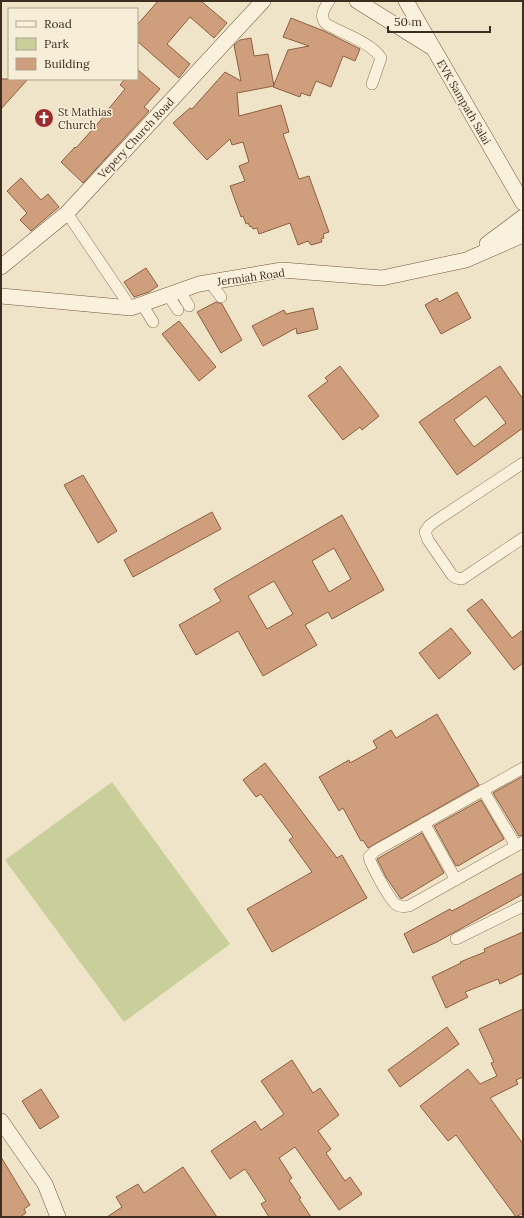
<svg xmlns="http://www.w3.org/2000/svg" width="524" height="1218" viewBox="0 0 524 1218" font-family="Lora,serif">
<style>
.green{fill:#c9cf9b}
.building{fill:#cf9f7d;stroke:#8d5f41;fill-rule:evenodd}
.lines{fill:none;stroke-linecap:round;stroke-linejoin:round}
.street-casing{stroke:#8d765c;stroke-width:12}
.secondary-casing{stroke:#6f573f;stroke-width:16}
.street{stroke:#faf1dc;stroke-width:11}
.secondary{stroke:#faf1dc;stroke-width:15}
.labels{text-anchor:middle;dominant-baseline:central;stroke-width:3;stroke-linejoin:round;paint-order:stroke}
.street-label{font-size:11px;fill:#3d2e20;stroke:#f7eed8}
.poi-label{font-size:11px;fill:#3d2e20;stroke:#f7eed8;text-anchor:start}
</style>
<rect width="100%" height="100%" fill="#f0e4c8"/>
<path class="green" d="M112 782 230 944 124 1022 5 860Z"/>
<path class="building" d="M158 1H201L227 23 214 38 190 17 167 44 190 64 179 78 137 41V25Z
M291 18 324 31 360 49 355 61 343 56 331 87 316 81 310 96 301 93 300 97 273 87 288 50 309 46 283 37Z
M251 38 254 56 268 54 274 86 237 93 239 116 281 105 289 132 283 134 299 179 309 176 329 232 323 234 324 238 321 239 322 242 311 245 308 241 298 245 290 223 259 234 257 228 253 229 251 226 250 227 248 223 246 224 243 216 241 217 230 186 245 181 239 166 249 162 243 142 232 145 230 139 207 160 173 123 190 108 192 109 225 72 241 81 234 45 240 40Z
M137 69 160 89 144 107 149 111 83 183 61 162 75 147 76 148 107 113 106 112 125 89 120 85 125 79H137Z
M1 79H28L1 109Z
M21 178 41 200 48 194 59 207 31 231 20 220 27 213 7 191Z
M146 268 158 286 149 292 134 297 124 282Z
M457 292 471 318 441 334 425 305 437 298 439 302Z
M216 302 222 304 242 340 221 353 197 312Z
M313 308 318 329 297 334 296 328 263 346 252 326 284 310 286 314Z
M179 321 216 367 199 381 162 334Z
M340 366 379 416 362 430 360 427 343 440 308 396 328 381 325 378Z
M500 366 523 399V428L457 475 419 422ZM486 396 506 423 474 447 454 420Z
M83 475 117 531 98 543 64 485Z
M212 512 221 529 133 577 124 560Z
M342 515 384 590 332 619 328 612 305 625 317 645 263 676 238 631 196 655 179 625 221 601 214 589ZM334 548 351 579 329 592 312 561ZM274 581 293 614 267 629 248 596Z
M482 599 512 638 523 630V663L514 670 467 610Z
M451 628 471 653 439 679 419 653Z
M437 714 479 785 368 848 363 840 361 841 343 808 339 811 319 777 349 760 350 763 377 748 373 741 391 730 396 738Z
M265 763 337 858 342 855 367 898 272 952 247 909 312 872 289 840 293 837 261 794 256 797 243 780Z
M523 776V835L519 836 493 793Z
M481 800 504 839 458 866V865L456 866 434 826Z
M422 833 444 873 401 899 386 877 377 859Z
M523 873V894L437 942 413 953 404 934 450 909 452 911Z
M523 932V973L500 984 498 979 465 992 468 997 446 1008 432 977 461 963 460 962 485 952 484 949Z
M523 1009V1077L516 1080 518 1084 490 1098 523 1144V1213L516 1217 456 1135 448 1141 420 1106 468 1069 480 1084 497 1076 491 1063 494 1062 479 1029Z
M447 1027 459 1044 400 1087 388 1070Z
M292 1060 313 1093 320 1088 339 1115 318 1131 331 1149 326 1153 345 1181 350 1177 362 1194 339 1210 295 1147 279 1158 292 1178 289 1180 301 1198 299 1199 311 1217H269L261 1204 266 1201 245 1169 230 1179 211 1151 255 1121 261 1130 284 1114 261 1081Z
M41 1089 59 1117 40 1129 22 1101Z
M1 1157 30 1205 24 1209 26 1213 20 1217H1Z
M183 1167 217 1217H107L122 1207 116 1197 138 1184 144 1193Z"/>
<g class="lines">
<g class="street-casing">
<path id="street" d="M329 1C324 9 319 16 326 24 342 33 372 43 381 58L372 84
M67 213 131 308
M210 282 221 297
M180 291 189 306
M168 295 178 310
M142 304 153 322
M523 463 434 522 429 526 425 532 428 540 452 575 456 578 462 579 523 538
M523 768 375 851 369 857C371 865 390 901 397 905 401 907 405 907 409 906L523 842
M483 790 516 846
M424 823 456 880
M456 939 523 906"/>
</g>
<g class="secondary-casing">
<path id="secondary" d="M357 1 431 47
M406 1 523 203
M487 244 523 217
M1 267 67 213 263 1
M1 296 131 308 199 284 282 270 382 278 466 260 523 235
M1 1121 45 1184 58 1217"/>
</g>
<use href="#street" class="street"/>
<use href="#secondary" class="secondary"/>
</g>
<defs>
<g id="church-disc" transform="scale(1)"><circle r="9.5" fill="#9e2a2b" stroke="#f7eed8"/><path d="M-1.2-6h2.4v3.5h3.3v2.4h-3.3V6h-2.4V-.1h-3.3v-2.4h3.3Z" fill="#fff"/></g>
</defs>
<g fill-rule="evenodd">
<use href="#church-disc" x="44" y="118"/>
</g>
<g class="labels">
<g class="street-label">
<text transform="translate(464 102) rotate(60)">EVK Sampath Salai</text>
<text transform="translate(136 138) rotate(-47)">Vepery Church Road</text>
<text transform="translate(251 277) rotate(-8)">Jermiah Road</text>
</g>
<g class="poi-label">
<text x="58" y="112">St Mathias<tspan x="58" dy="13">Church</tspan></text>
</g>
</g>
<rect width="524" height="1218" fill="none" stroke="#3d2e20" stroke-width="4"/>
<rect x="8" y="8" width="130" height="72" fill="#f7eed8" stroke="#ada18e"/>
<rect x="16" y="21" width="20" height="6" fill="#faf1dc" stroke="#ada18e"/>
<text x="44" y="28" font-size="12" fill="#3d2e20">Road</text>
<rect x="16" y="38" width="20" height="12" fill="#c9cf9b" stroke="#ada18e"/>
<text x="44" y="48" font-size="12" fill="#3d2e20">Park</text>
<rect x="16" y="58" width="20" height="12" fill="#cf9f7d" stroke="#ada18e"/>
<text x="44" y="68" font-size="12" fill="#3d2e20">Building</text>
<path d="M388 26v6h102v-6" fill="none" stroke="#3d2e20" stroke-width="2"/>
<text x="394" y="26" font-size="12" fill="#3d2e20" stroke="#f7eed8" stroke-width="3" paint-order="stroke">50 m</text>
</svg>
